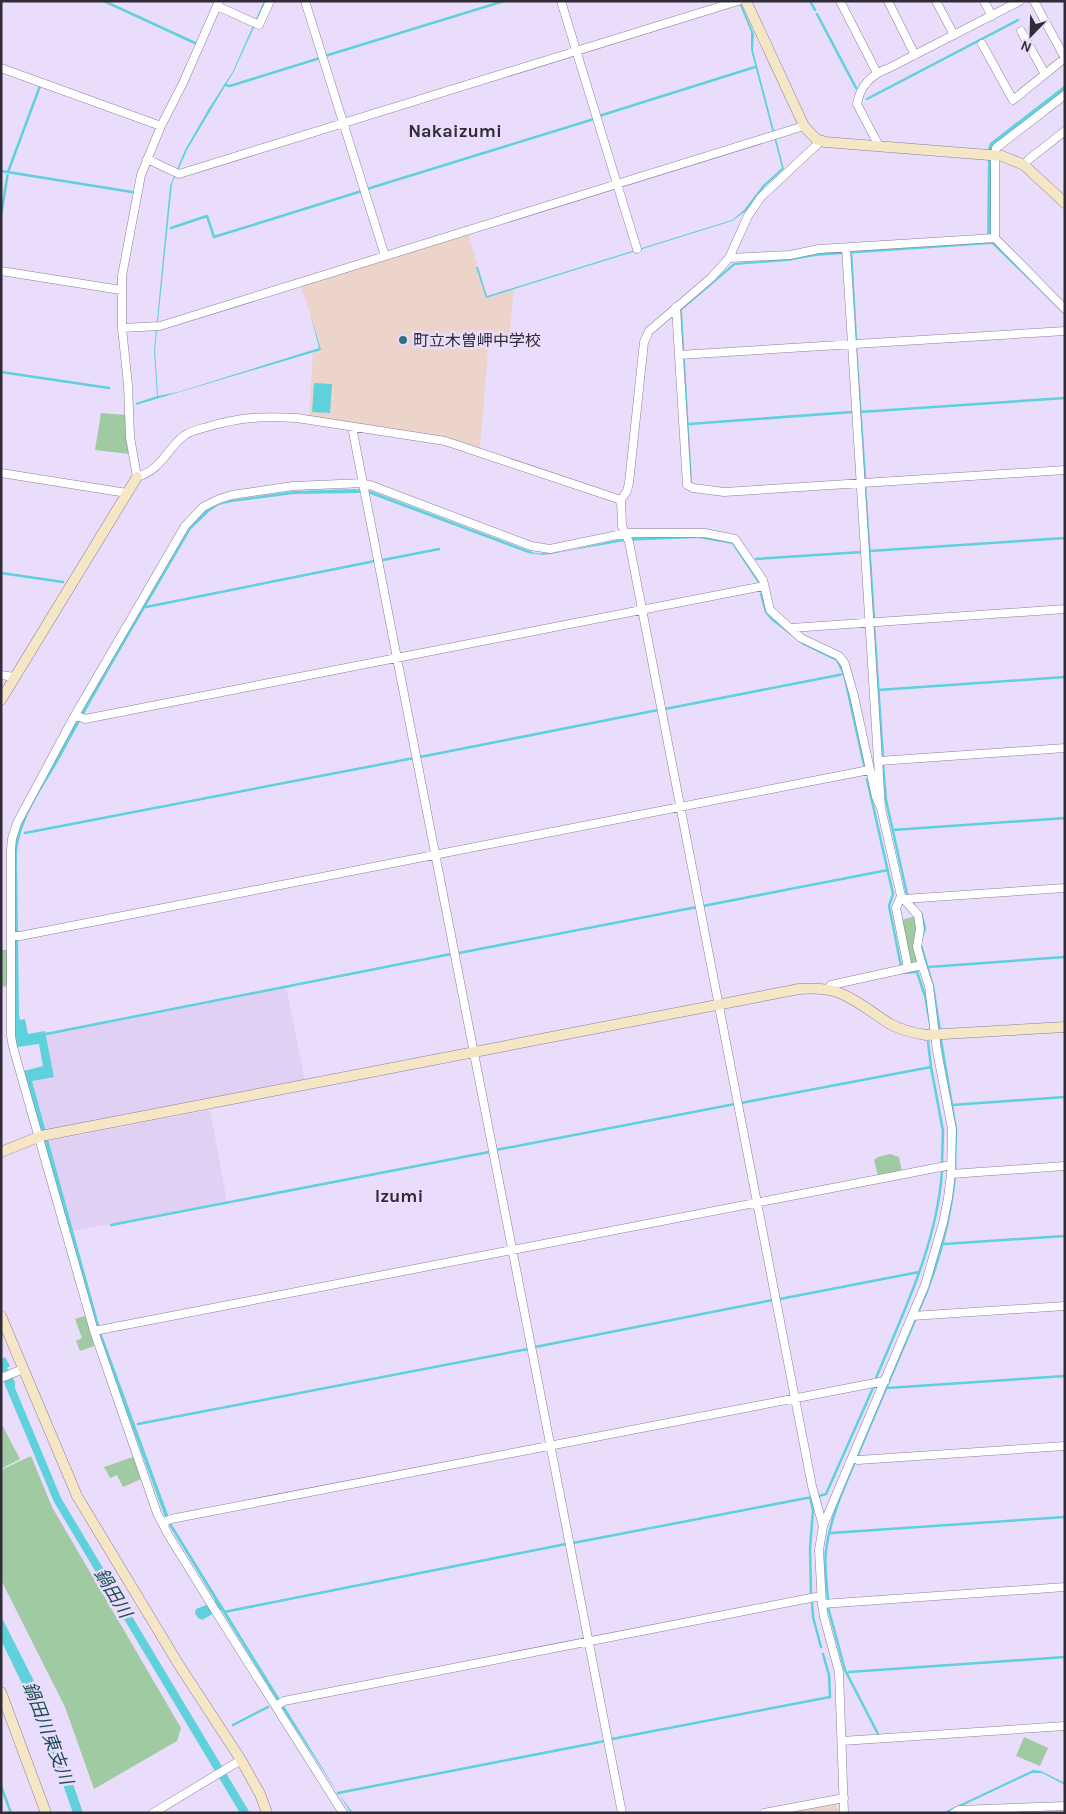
<svg xmlns="http://www.w3.org/2000/svg" width="1066" height="1814" viewBox="0 0 1066 1814" font-family="Karla,'Noto Sans JP',sans-serif">
<style>
.built{fill:#e0d0f4}
.education{fill:#ecd4cb}
.green{fill:#a0caa2}
.water{fill:#5ed1dd}
.lines{fill:none;stroke-linecap:round;stroke-linejoin:round}
.stream{stroke:#5ed1dd;stroke-width:2.5}
.street-casing{stroke:#8b7f9a;stroke-width:9}
.secondary-casing{stroke:#8b7f9a;stroke-width:11}
.street{stroke:#fff;stroke-width:8}
.secondary{stroke:#f5e6c6;stroke-width:10}
.poi-dot{fill:#2f7283;stroke:#eaddfb;stroke-width:2}
.labels{text-anchor:middle;dominant-baseline:central;stroke-width:5;stroke-linejoin:round;paint-order:stroke}
.poi-label{font-size:16px;fill:#302b37;stroke:#eaddfb;text-anchor:start}
.neighbourhood-label{font-size:18px;font-weight:bold;fill:#302b37;stroke:#eaddfb}
.water-label{font-size:18px;font-style:italic;fill:#1d5055;stroke:#eaddfb}
</style>
<rect width="100%" height="100%" fill="#eaddfb"/>
<path class="built" d="M286 987 305 1081 45 1131 32 1081 53 1076 46 1034Z
M210 1110 227 1202 73 1231 48 1141Z"/>
<path class="education" d="M468 233 486 297 514 289 509 341 489 339 480 448 446 438 309 416 313 352 320 349 301 285Z
M836 1802 838 1813H780Z"/>
<path class="green" d="M101 413 126 415 129 454 95 450Z
M916 916 919 963 912 964 910 962 901 920Z
M1 950H8L7 986 1 987Z
M890 1154 899 1157 902 1172 878 1176 874 1160 878 1157Z
M84 1316 86 1317 94 1346 80 1351 76 1341 82 1338 75 1319Z
M1 1423 20 1459 1 1469Z
M31 1456 52 1507 181 1728 177 1741 94 1789 65 1707 1 1580V1470Z
M133 1457 141 1479 123 1487 117 1475 110 1478 104 1467Z
M1024 1737 1048 1748 1040 1766 1016 1756Z"/>
<path class="water" d="M264 1H266L234 71 187 150 172 184 155 350 158 396 178 392 319 348 311 316 321 350 136 405V403L157 396 154 351 170 186 185 150 208 110 233 71Z
M738 1H740L754 34 753 50 784 169 765 186 746 211 732 221 486 298 476 267H478L487 296 732 220 744 210 763 185 782 168 751 50V32Z
M1065 85V90L993 146 991 150 992 239 1065 311V315L992 244 816 256 788 261 735 265 682 310 692 482H690L680 309 734 263 785 259 813 253 986 242 987 240 988 149 990 143Z
M314 383 332 384 330 413 312 412Z
M354 489 371 491 535 553C563 555 593 544 622 539 643 536 717 534 735 544L760 583H758L732 544 698 538 625 541 551 554 543 555 528 553 370 494 361 493 294 494 232 502 219 505 211 510 191 529C147 605 102 680 60 758 43 788 19 820 17 855L19 1015 20 1020 25 1019 28 1034 45 1031 54 1077 32 1081 101 1332 171 1523 338 1793 353 1813H351L280 1705 222 1611 217 1607 213 1611 211 1615 202 1620 198 1618 195 1613 196 1609 214 1602 215 1600 166 1520 98 1333 24 1071 43 1066 39 1044 17 1047 14 1035V1017L15 847C18 817 40 788 54 761 97 682 144 605 189 528L201 513 208 508 231 500 294 491Z
M5 1357 10 1366 7 1368 15 1382V1388L61 1498 250 1813H240L54 1502 5 1385 1 1374V1359Z
M1 1616 46 1705 83 1813H73L42 1725 1 1640Z
M1033 1770 1041 1771 1065 1783V1785L1042 1773H1032L947 1813H942Z"/>
<g class="lines">
<path class="stream" d="M104 1 195 43
M810 1 815 10
M817 14 856 88
M325 56 504 1
M225 85 230 86 320 58
M867 99 1018 20
M599 116 755 67
M1 171 132 192
M367 189 594 119
M1 216 8 172 40 86
M171 228 207 216 214 237 362 191
M851 252 856 340
M856 347 865 479
M1 372 109 388
M860 412 1065 398
M689 424 852 412
M865 486 874 618
M870 551 1065 538
M756 559 862 552
M383 560 439 549
M1 573 63 582
M761 594 766 612 772 619 804 644 837 660 844 674 864 765
M146 607 375 561
M874 625 883 757
M878 690 1065 677
M665 709 844 674
M420 757 658 710
M883 764 886 800 907 894 914 905
M867 779 893 894 889 906 901 966
M893 830 1065 818
M25 833 414 758
M703 906 888 870
M921 913 925 928 922 937
M921 945 933 986 940 1031
M459 953 697 907
M929 967 1065 957
M903 973 917 972 925 996 931 1029
M46 1034 451 954
M941 1040 956 1129 955 1171
M928 1042 931 1067 943 1131 942 1162
M741 1103 931 1067
M952 1105 1065 1097
M496 1150 735 1104
M111 1225 489 1152
M944 1244 1065 1236
M780 1299 919 1272
M918 1313C937 1270 950 1224 955 1177
M535 1347 773 1300
M876 1378C904 1311 937 1244 942 1171
M887 1388 1065 1376
M138 1424 528 1349
M857 1457 916 1318
M819 1496 826 1494 873 1388
M810 1497 813 1510 810 1549 811 1594
M831 1533 1065 1517
M573 1543 812 1497
M828 1600C827 1584 824 1566 826 1550 830 1519 843 1490 855 1462
M812 1602 813 1617 821 1647
M828 1607 845 1670 878 1734
M224 1612 566 1544
M849 1672 1065 1657
M233 1725 268 1707
M612 1739 830 1697 829 1675 823 1654
M1 1786 11 1813
M338 1793 605 1741"/>
<g class="street-casing">
<path id="street" d="M219 1 183 83 161 126 141 175 122 276V328L128 385 130 437 137 477C163 469 166 449 185 435 191 431 200 429 207 427 240 417 263 416 297 418L445 441 621 500
M305 1 385 256
M561 1 637 249
M840 1 877 73
M888 1 915 55
M936 1 954 35
M984 1 992 16
M217 6 259 25 270 1
M1021 31 1045 74
M982 44 1013 100 1065 58 1034 1
M1 68 161 126
M1065 95 996 148 995 155V238L1065 309
M821 141 761 197 748 216 729 258 711 278 649 331 644 342 629 483 627 491 621 500 622 526 629 542 812 1486 823 1526
M879 146 857 104C860 86 872 74 889 68L1020 1
M147 159 179 174 738 1
M1024 165 1028 160 1065 131
M846 248 881 808 901 896 896 908 908 968
M729 258 790 255 819 249 995 238
M1 271 121 290
M676 307 687 485 693 488 724 492 1065 470
M122 328 160 326 804 126
M679 355 1065 331
M352 427 622 1813
M1 473 127 493
M364 486 370 485 531 546 550 549 627 533H705L735 539 763 580 770 610 801 638 839 656 845 664 854 696 876 797 880 806
M791 628 1065 609
M1 675 14 677
M75 715 85 719 764 586
M879 761 1065 748
M902 897 918 915 920 929 917 947 922 965
M904 899 1065 888
M11 936H20L869 770
M827 990 831 985 922 965 929 986 937 1051 952 1129 951 1174 948 1198 943 1223 925 1285 823 1526 819 1550 822 1604 824 1617 839 1672 844 1813
M951 1174 1065 1166
M912 1316 1065 1306
M94 1331 951 1165
M1 1378 23 1369
M852 1458 858 1460 1065 1446
M162 1523 171 1519 885 1381
M822 1604 1065 1587
M276 1706 284 1701 821 1596
M842 1741 1065 1726
M153 1813 241 1760
M343 1813 218 1615 169 1536 157 1513 94 1331 13 1047 11 1036V849L12 839 17 823 75 715 185 526 203 507 219 499 232 495 293 486 364 483
M764 1813 844 1798
M954 1813 959 1810 1065 1806"/>
</g>
<g class="secondary-casing">
<path id="secondary" d="M746 1 804 126 816 139 825 142 1002 156 1024 165 1065 203
M1 700 137 477
M1 1152 41 1136 799 989C812 988 824 988 837 992 857 999 872 1013 890 1024 901 1030 914 1033 926 1035L1065 1027
M1 1316 77 1496 179 1665 241 1760 260 1794 267 1813
M1 1692 46 1813"/>
</g>
<use href="#street" class="street"/>
<use href="#secondary" class="secondary"/>
</g>
<circle class="poi-dot" cx="403" cy="340" r="5"/>
<g class="labels">
<g class="poi-label">
<text x="413" y="340">町立木曽岬中学校</text>
</g>
<g class="neighbourhood-label">
<text x="455" y="131">Nakaizumi</text>
<text x="399" y="1196">Izumi</text>
</g>
<g class="water-label">
<text transform="translate(113 1593) rotate(59)">鍋田川</text>
<text transform="translate(48 1733) rotate(69)">鍋田川東支川</text>
</g>
</g>
<rect width="1066" height="1814" fill="none" stroke="#302b37" stroke-width="5"/>
<g transform="translate(1031 35) rotate(203)" stroke="#eaddfb" stroke-width="4" paint-order="stroke">
<path d="M0-4L9 19L0 12L-9 19Z" fill="#302b37"/>
<text y="-8" font-size="14" font-weight="bold" text-anchor="middle" fill="#302b37">N</text>
</g>
</svg>
